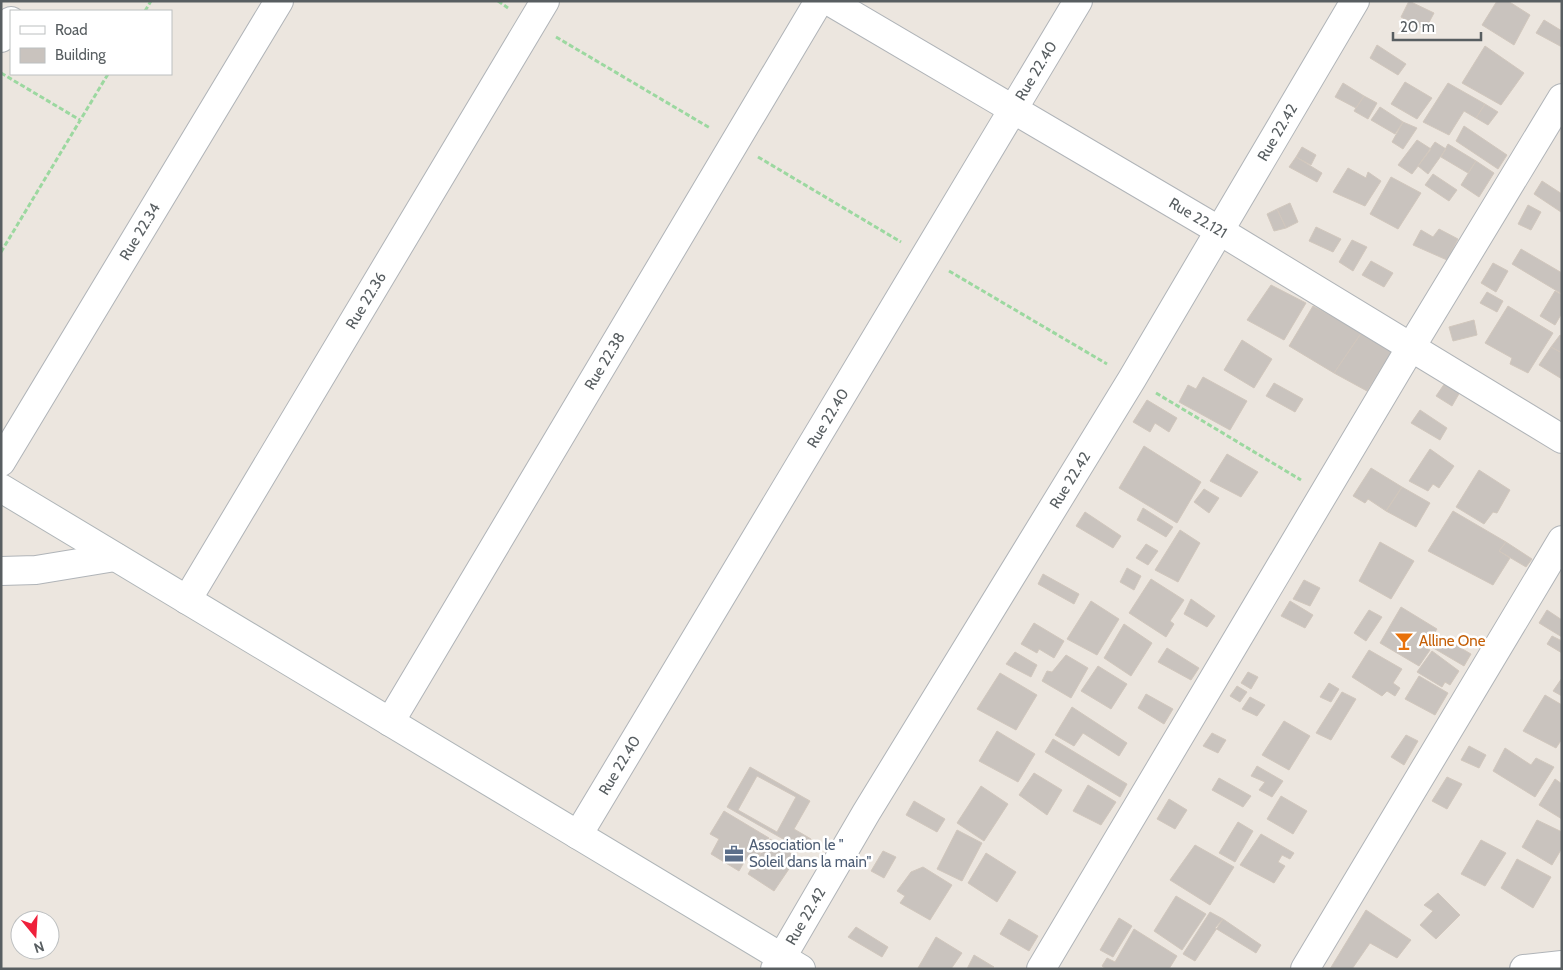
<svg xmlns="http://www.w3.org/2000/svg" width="1563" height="970" viewBox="0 0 1563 970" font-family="Cabin,sans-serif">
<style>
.building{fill:#c9c3be;stroke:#d1c7bd;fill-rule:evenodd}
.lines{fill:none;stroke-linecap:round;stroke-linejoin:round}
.street-casing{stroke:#b0b4b8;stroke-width:30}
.secondary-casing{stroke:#afb5b8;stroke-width:30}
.path{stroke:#9cd8a0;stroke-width:3;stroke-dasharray:5 2.5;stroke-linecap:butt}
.street{stroke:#fff;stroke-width:28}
.secondary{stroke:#fff;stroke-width:28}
.labels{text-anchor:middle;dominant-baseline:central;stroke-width:5;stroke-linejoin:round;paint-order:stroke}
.street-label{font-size:15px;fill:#585e61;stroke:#fff}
.food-label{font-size:15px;fill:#c56008;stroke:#fff;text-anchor:start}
.service-label{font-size:15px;fill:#4e5e75;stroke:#fff;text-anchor:start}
</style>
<rect width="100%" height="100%" fill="#ece6df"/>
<path class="building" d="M1409 1 1434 13 1425 30 1401 17Z
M1497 1H1508L1530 15 1514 45 1482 25Z
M1544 20 1562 31V47L1536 33Z
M1377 45 1406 64 1398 75 1370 58Z
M1485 46 1524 73 1501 105 1462 83Z
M1405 82 1432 98 1417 119 1391 104Z
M1343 83 1364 96 1356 108 1335 97Z
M1448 83 1485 104 1476 118 1464 111 1449 135 1423 122Z
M1364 96 1377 103 1368 119 1354 111Z
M1485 104 1498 112 1488 125 1476 118Z
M1380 107 1403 122 1395 134 1371 120Z
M1403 122 1417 128 1403 149 1392 142Z
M1464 126 1507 155 1498 169 1456 141Z
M1417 140 1431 149 1412 174 1398 165Z
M1435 142 1446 149 1428 174 1418 166Z
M1448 144 1476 161 1468 173 1441 157Z
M1302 147 1316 155 1311 165 1296 157Z
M1296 157 1322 173 1317 182 1289 167Z
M1476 161 1494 173 1479 197 1461 185Z
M1348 168 1366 178 1368 172 1381 181 1365 206 1333 192Z
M1433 174 1457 190 1449 201 1425 185Z
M1391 177 1421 193 1398 229 1370 214Z
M1542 181 1562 194 1561 212 1534 194Z
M1290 203 1298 222 1286 228 1277 209Z
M1528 205 1541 212 1531 230 1518 224Z
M1277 209 1286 228 1274 231 1267 214Z
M1316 227 1341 239 1333 252 1309 241Z
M1439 229 1458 239 1447 260 1413 245 1421 230 1433 237Z
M1352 240 1367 247 1353 271 1339 262Z
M1521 249 1562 273V294L1512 264Z
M1371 261 1393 273 1384 287 1362 275Z
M1493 263 1508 271 1496 292 1481 283Z
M1271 285 1306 303 1284 340 1247 320Z
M1555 291 1562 295V313L1555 325 1540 316Z
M1487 292 1503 301 1497 312 1480 303Z
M1313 306 1362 332 1334 373 1289 346Z
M1508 306 1553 333 1528 373 1510 364 1512 358 1485 343Z
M1474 320 1477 335 1453 341 1449 327Z
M1362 332 1392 351 1367 391 1334 373Z
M1560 335 1562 336V353L1551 347Z
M1242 340 1272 359 1254 388 1224 370Z
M1551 347 1562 353V379L1539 365Z
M1203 377 1247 401 1230 430 1179 402 1188 385 1196 389Z
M1274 383 1303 399 1295 412 1266 396Z
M1445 383 1460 392 1452 406 1436 396Z
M1147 400 1177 418 1169 432 1155 423 1150 432 1133 422Z
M1420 410 1447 428 1440 440 1411 423Z
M1144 446 1201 482 1177 523 1119 488Z
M1430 449 1454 466 1439 488 1433 484 1428 491 1409 481Z
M1227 454 1258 472 1241 497 1210 481Z
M1371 468 1402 487 1386 511 1368 499 1365 503 1353 496Z
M1479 470 1510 490 1497 513 1493 512 1484 524 1456 507Z
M1402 487 1430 503 1416 527 1386 511Z
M1204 489 1219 498 1209 513 1194 502Z
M1143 508 1173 527 1166 537 1137 520Z
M1453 511 1506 542 1499 551 1510 558 1493 585 1428 551Z
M1085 512 1121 536 1113 548 1076 526Z
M1180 530 1200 543 1178 582 1155 570Z
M1380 542 1414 561 1391 599 1359 581Z
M1506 542 1532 559 1526 567 1499 551Z
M1146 544 1158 551 1148 565 1136 558Z
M1127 568 1141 576 1134 590 1120 582Z
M1043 574 1079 594 1074 604 1038 584Z
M1151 579 1184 600 1170 621 1174 624 1166 637 1129 613Z
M1304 580 1320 588 1310 606 1293 599Z
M1191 599 1215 616 1207 627 1184 614Z
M1091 601 1119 619 1097 655 1067 639Z
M1290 601 1313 615 1305 628 1281 616Z
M1401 607 1437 629 1425 647 1430 650 1419 666 1380 643Z
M1369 610 1382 617 1366 641 1354 633Z
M1547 610 1562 620V637L1539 623Z
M1034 623 1064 641 1054 658 1039 649 1037 653 1021 644Z
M1124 624 1152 643 1131 676 1104 658Z
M1437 634 1471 654 1464 666 1430 646Z
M1552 636 1562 641V653L1547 644Z
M1167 648 1199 668 1191 680 1158 662Z
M1369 650 1402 669 1393 683 1400 688 1395 696 1387 691 1382 696 1352 677Z
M1432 651 1459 671 1450 685 1445 682 1442 687 1417 672Z
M1015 652 1037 665 1031 677 1006 664Z
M1066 655 1088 668 1071 698 1042 681 1047 671 1052 672Z
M1098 666 1127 684 1111 709 1081 691Z
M1248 672 1258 677 1251 689 1241 683Z
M1000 673 1037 695 1016 730 977 709Z
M1419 676 1448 693 1435 715 1405 699Z
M1562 678V696L1553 691Z
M1329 683 1339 689 1331 702 1320 697Z
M1237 686 1247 692 1240 702 1230 696Z
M1342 692 1356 699 1331 740 1316 733Z
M1146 694 1173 709 1164 724 1138 708Z
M1545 695 1562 705V739L1556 748 1523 731Z
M1250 697 1265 705 1257 716 1242 709Z
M1072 707 1127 743 1119 756 1083 733 1074 746 1055 735Z
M1284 721 1310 736 1289 770 1262 755Z
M997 731 1035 754 1018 782 979 761Z
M1212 733 1226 740 1218 753 1203 746Z
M1406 735 1418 741 1404 765 1391 757Z
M1053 739 1127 784 1120 797 1045 752Z
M1469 746 1486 755 1479 768 1461 760Z
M1505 748 1531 765 1536 758 1554 767 1535 797 1493 771Z
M1257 766 1283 781 1272 797 1259 790 1265 782 1251 776Z
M750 767 810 801 794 829 811 839 804 851 727 807ZM757 776 796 797 777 832 738 810Z
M1034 773 1062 790 1047 815 1019 795Z
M1447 777 1462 784 1447 809 1432 801Z
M1219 778 1251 796 1243 807 1212 790Z
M1555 779 1562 784V819L1539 805Z
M1088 785 1116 802 1101 825 1073 811Z
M981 786 1008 804 984 841 957 823Z
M1281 796 1307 811 1293 834 1267 819Z
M1169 799 1187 810 1175 829 1157 819Z
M914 801 945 819 937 832 906 815Z
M724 811 769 838 755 862 747 857 739 871 711 854 719 839 710 834Z
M1537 820 1562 832V848L1552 865 1522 847Z
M1238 822 1253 831 1235 862 1219 853Z
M957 830 982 843 962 881 937 869Z
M1261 834 1294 853 1290 859 1282 855 1278 862 1285 866 1274 883 1240 865Z
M770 839 797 857 774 891 748 874Z
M1481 840 1506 853 1485 886 1461 874Z
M1195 845 1234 867 1210 905 1170 880Z
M883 851 896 857 884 878 871 871Z
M986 853 1016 872 997 902 968 883Z
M1517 859 1551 877 1533 908 1501 888Z
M923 867 952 885 930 920 900 903 905 896 897 891 911 872Z
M1438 893 1460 915 1436 939 1420 925 1433 911 1424 905Z
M1176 896 1206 914 1182 950 1154 931Z
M1366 910 1411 940 1397 958 1370 943 1352 969H1330Z
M1210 912 1223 919 1195 961 1183 954Z
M1119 918 1132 926 1113 957 1100 950Z
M1009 919 1038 936 1029 951 1000 934Z
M1223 919 1261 945 1256 953 1215 928Z
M856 927 888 947 882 957 848 937Z
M1134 929 1177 956 1169 969H1106L1102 966 1107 958 1115 962Z
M936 937 962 953 951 969 918 968Z
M974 955 994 967 967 969Z"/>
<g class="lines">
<g class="street-casing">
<g id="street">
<path id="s1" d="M829 1 1220 231 1562 439"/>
<path d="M1 38 11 21"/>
<path id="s2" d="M1 462 279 1"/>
<path d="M1 571 36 570 115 557"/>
<path id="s3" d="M187 600 545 1"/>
<path id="s4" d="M390 722 819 1"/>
<path id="s5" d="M578 835 1078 1"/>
<path id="s6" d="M775 969 866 813 1132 379 1355 1"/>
<path d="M1041 969 1411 347 1562 98"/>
<path d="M1305 969 1562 540"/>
<path d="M1524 969 1562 965"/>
</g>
</g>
<g class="secondary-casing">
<path id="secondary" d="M1 488 801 969"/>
</g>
<path class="path" d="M498 1 508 8
M145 11 151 1
M556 37 710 128
M1 73 80 120
M758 157 901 242
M1 252 108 74
M949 271 1107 364
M1156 393 1301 480"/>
<use href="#street" class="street"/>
<use href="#secondary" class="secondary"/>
</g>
<defs>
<g id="bar-bare" transform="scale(1.5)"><path d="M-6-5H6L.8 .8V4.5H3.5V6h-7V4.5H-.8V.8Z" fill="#e8710a" stroke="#fff" stroke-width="2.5" paint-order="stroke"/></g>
<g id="office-bare" transform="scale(1.5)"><path d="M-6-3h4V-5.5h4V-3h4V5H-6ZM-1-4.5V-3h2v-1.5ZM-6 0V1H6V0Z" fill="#5c6f8a" stroke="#fff" stroke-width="2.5" paint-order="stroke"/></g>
</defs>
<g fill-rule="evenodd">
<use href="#bar-bare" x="1404" y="641"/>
<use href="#office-bare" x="734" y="854"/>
</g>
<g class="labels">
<g class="street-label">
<text stroke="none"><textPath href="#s5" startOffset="891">Rue 22.40</textPath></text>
<text stroke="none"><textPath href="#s6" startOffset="976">Rue 22.42</textPath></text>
<text stroke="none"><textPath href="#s1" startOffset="428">Rue 22.121</textPath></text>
<text stroke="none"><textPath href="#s2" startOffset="269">Rue 22.34</textPath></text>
<text stroke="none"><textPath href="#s3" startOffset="349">Rue 22.36</textPath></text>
<text stroke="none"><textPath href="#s4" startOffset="420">Rue 22.38</textPath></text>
<text stroke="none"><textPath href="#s5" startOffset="486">Rue 22.40</textPath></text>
<text stroke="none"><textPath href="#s6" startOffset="571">Rue 22.42</textPath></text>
<text stroke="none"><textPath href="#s5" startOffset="81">Rue 22.40</textPath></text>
<text stroke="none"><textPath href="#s6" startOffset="61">Rue 22.42</textPath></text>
</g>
<g class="food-label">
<text x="1419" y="641">Alline One</text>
</g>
<g class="service-label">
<text x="749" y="845">Association le "<tspan x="749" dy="17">Soleil dans la main"</tspan></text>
</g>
</g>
<rect width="1563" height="970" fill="none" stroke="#585e61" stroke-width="5"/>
<rect x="10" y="10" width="162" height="65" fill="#ffffff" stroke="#bcbfc0"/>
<rect x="20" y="26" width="25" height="8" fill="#ffffff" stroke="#bcbfc0"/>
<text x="55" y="35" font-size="15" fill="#585e61">Road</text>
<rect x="20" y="48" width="25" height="15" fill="#c9c3be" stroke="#bcbfc0"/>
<text x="55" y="60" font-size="15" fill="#585e61">Building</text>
<g transform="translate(35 935) rotate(162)"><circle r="24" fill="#ffffff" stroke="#bcbfc0"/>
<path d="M0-4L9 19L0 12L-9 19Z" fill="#ef213b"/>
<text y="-8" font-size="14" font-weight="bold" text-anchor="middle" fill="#585e61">N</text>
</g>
<path d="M1393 32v8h88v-8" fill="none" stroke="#585e61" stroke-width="2.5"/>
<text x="1400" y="32" font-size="15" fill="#585e61" stroke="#ffffff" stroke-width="4" paint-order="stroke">20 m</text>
</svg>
